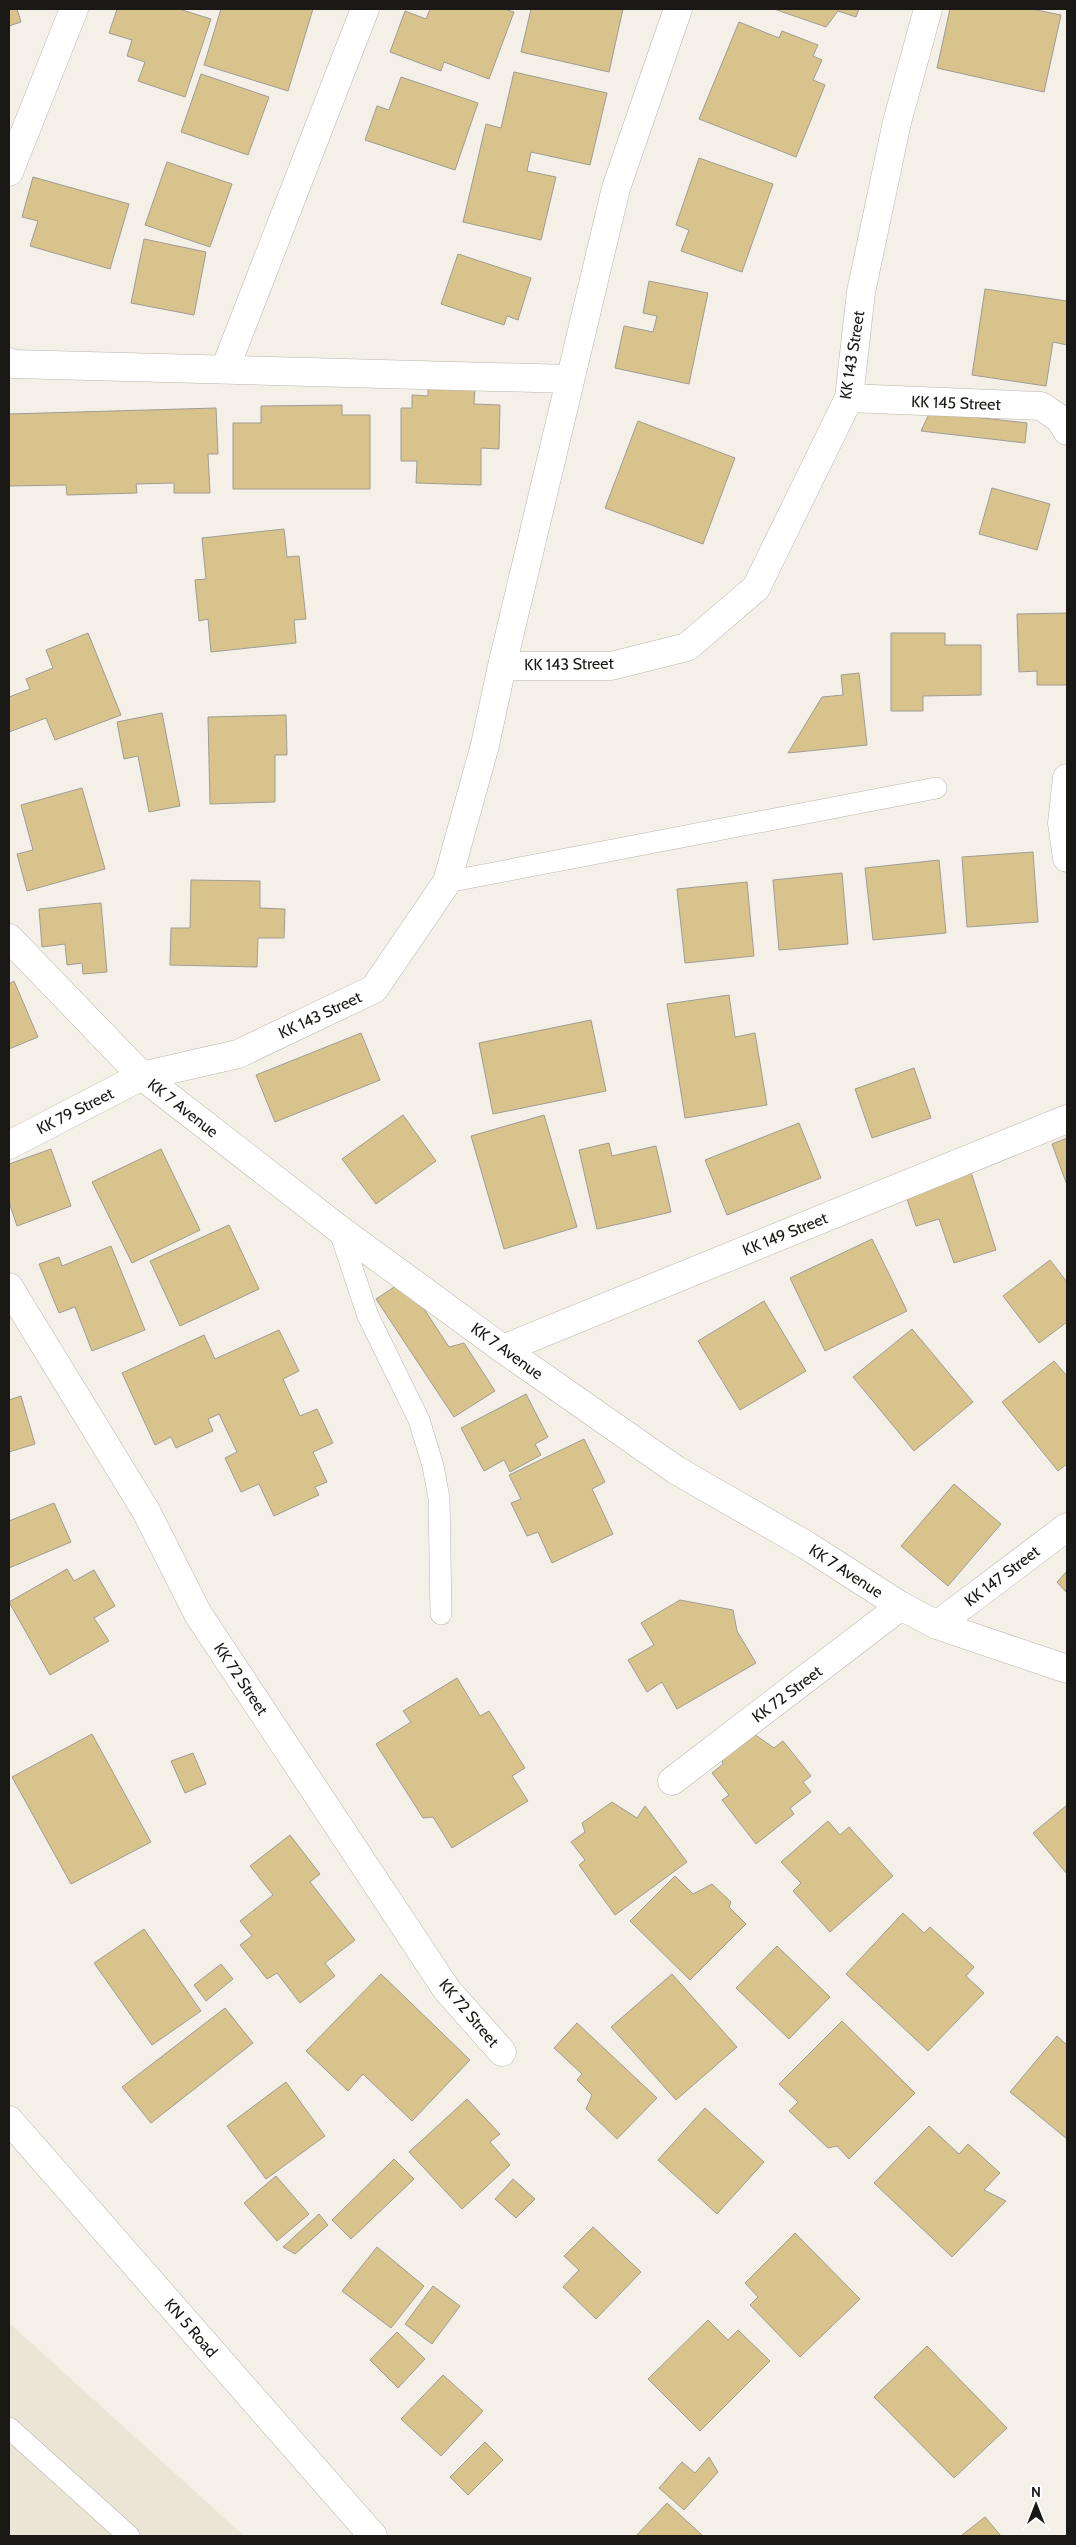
<svg xmlns="http://www.w3.org/2000/svg" width="1076" height="2545" viewBox="0 0 1076 2545" font-family="Cabin,sans-serif">
<style>
.built{fill:#ebe5d5}
.building{fill:#d9c38c;stroke:#9f9c94}
.lines{fill:none;stroke-linecap:round;stroke-linejoin:round}
.service-casing{stroke:#b9b5ad;stroke-width:22}
.minor-casing{stroke:#b9b5ad;stroke-width:29}
.tertiary-casing{stroke:#b9b5ad;stroke-width:29}
.secondary-casing{stroke:#b9b5ad;stroke-width:29}
.service{stroke:#fff;stroke-width:21}
.minor{stroke:#fff;stroke-width:28}
.tertiary{stroke:#fff;stroke-width:28}
.secondary{stroke:#fff;stroke-width:28}
.labels{text-anchor:middle;dominant-baseline:central;stroke-width:4;stroke-linejoin:round;paint-order:stroke}
.street-label{font-size:16px;fill:#191815;stroke:#fff}
</style>
<rect width="100%" height="100%" fill="#f4f0e7"/>
<path class="built" d="M9 2323 18 2331 244 2536H9Z"/>
<path class="building" d="M9 9H17L21 22 9 26Z
M117 9H179L211 19 185 97 138 81 145 62 127 56 132 40 109 33Z
M221 9H313L288 91 204 65Z
M430 9H504L514 12 489 79 444 62 441 71 390 52 405 11 426 19Z
M531 9H623L609 72 521 52Z
M774 9H859L856 17 838 11 826 27Z
M950 9H1031L1061 15 1044 92 937 68Z
M739 22 779 38 782 31 818 45 813 56 822 60 813 80 825 85 796 157 699 119Z
M514 72 607 93 590 165 531 152 527 171 556 177 541 240 463 222 486 124 501 128Z
M201 74 269 97 248 155 181 132Z
M401 77 478 103 455 170 365 140 377 106 389 110Z
M699 158 773 184 742 272 681 251 689 230 676 225Z
M167 162 232 184 210 247 145 225Z
M33 177 129 204 110 269 30 246 38 221 22 217Z
M144 239 206 252 194 315 131 303Z
M458 254 531 278 518 320 507 316 504 325 441 304Z
M649 281 708 293 689 384 615 368 624 326 653 332 657 316 643 313Z
M985 289 1067 301V345L1053 342 1046 386 972 375Z
M428 386 475 387 474 404 500 405 499 449 481 448V485L416 483 417 461H401V408H412V395L428 396Z
M342 405V415H370V489H233V423H261V406Z
M216 408 218 454H208L210 493H174V483L136 484 137 493 67 495 66 485 9 486V414Z
M930 412 1027 423 1025 443 921 431Z
M638 421 735 458 703 544 605 508Z
M992 488 1050 504 1037 550 979 534Z
M284 529 287 557 299 556 306 619 294 620 296 643 211 652 208 619 199 621 195 580 206 579 202 538Z
M1067 613V685H1037V671L1019 672 1017 614Z
M88 633 121 715 55 740 46 718 9 732V697L30 689 26 679 53 668 46 650Z
M891 633H945V645H981V695L923 696V711H891Z
M859 673 867 745 788 753 822 697 843 695 841 675Z
M162 713 180 806 149 812 138 756 124 759 117 722Z
M286 715 287 755H275V802L210 804 208 717Z
M82 788 105 869 27 891 17 854 33 850 21 805Z
M1033 852 1038 922 967 927 962 857Z
M939 860 946 933 873 940 865 868Z
M842 873 848 944 779 950 773 880Z
M191 880 260 881V908L285 909 284 938H258L257 967 170 965 171 928H190Z
M747 882 754 956 685 963 677 889Z
M101 903 107 972 83 974 82 963 67 965 65 944 42 947 39 909Z
M14 981 38 1037 9 1049V984Z
M729 995 735 1037 755 1033 767 1105 685 1118 667 1004Z
M591 1020 606 1091 493 1114 479 1043Z
M361 1033 380 1080 275 1122 256 1075Z
M914 1068 931 1118 872 1138 855 1089Z
M403 1115 436 1161 376 1204 342 1159Z
M544 1115 577 1227 504 1249 471 1136Z
M799 1123 821 1178 727 1215 705 1160Z
M1067 1138V1185L1052 1144Z
M609 1143 612 1156 656 1146 671 1212 597 1229 579 1150Z
M51 1149 71 1206 17 1226 9 1202V1164Z
M161 1149 200 1230 132 1263 92 1182Z
M970 1169 996 1250 954 1263 939 1219 916 1226 904 1190Z
M229 1225 259 1289 180 1326 150 1261Z
M872 1239 907 1311 825 1351 790 1278Z
M111 1246 145 1330 92 1351 75 1307 59 1313 39 1264 59 1257 62 1266Z
M1050 1260 1067 1282V1322L1039 1343 1003 1296Z
M405 1280 449 1347 464 1343 495 1391 454 1417 376 1299Z
M764 1301 806 1371 740 1410 698 1341Z
M912 1329 973 1402 914 1451 853 1377Z
M279 1330 299 1371 283 1379 300 1416 317 1409 333 1443 313 1452 327 1482 315 1487 319 1495 274 1516 259 1484 241 1492 225 1458 237 1452 219 1414 208 1419 213 1431 176 1448 171 1437 155 1445 122 1373 204 1335 215 1359Z
M1054 1361 1067 1376V1464L1058 1471 1002 1402Z
M526 1394 548 1437 535 1444 541 1455 510 1472 504 1460 484 1471 461 1428Z
M21 1396 35 1444 9 1452V1400Z
M584 1439 605 1482 592 1489 613 1534 552 1563 538 1532 527 1536 511 1503 521 1499 509 1475Z
M954 1484 1001 1524 948 1586 901 1546Z
M54 1503 71 1542 9 1568V1521Z
M67 1569 74 1581 94 1570 115 1606 94 1618 109 1641 50 1675 9 1602Z
M1067 1571V1593L1057 1582Z
M680 1600 733 1610 737 1631 756 1663 677 1709 662 1682 647 1692 628 1660 654 1645 641 1623Z
M457 1678 480 1716 489 1711 525 1768 512 1776 528 1801 452 1848 433 1817 423 1818 376 1744 411 1722 403 1711Z
M92 1734 151 1842 71 1884 12 1777Z
M754 1734 774 1748 783 1741 811 1776 803 1782 811 1792 790 1808 794 1814 756 1844 722 1800 729 1795 712 1773 723 1764 720 1754Z
M193 1753 206 1784 185 1793 171 1761Z
M612 1802 637 1818 645 1806 687 1862 615 1915 579 1865 585 1860 571 1842 585 1832 582 1823Z
M1067 1805V1874L1033 1833Z
M828 1821 840 1835 849 1827 893 1876 830 1932 793 1891 801 1883 781 1862Z
M290 1835 320 1874 310 1882 355 1940 325 1963 335 1976 300 2003 277 1973 267 1979 240 1945 252 1936 240 1921 273 1895 250 1866Z
M675 1876 693 1894 712 1884 731 1902 729 1907 746 1924 690 1980 630 1921Z
M903 1913 924 1933 930 1927 974 1967 966 1976 984 1993 928 2051 846 1974Z
M144 1929 201 2011 152 2045 94 1963Z
M777 1946 830 1997 789 2039 736 1988Z
M221 1964 233 1979 206 2001 194 1985Z
M381 1974 470 2060 412 2121 363 2074 348 2091 306 2051Z
M672 1974 737 2047 676 2100 611 2027Z
M225 2008 253 2043 151 2123 122 2087Z
M842 2021 915 2093 849 2159 837 2146 828 2148 789 2111 798 2102 779 2084Z
M577 2023 657 2098 617 2139 586 2109 592 2095 577 2080 582 2074 554 2048Z
M1057 2036 1067 2045V2139L1010 2092Z
M286 2082 325 2136 266 2179 227 2126Z
M467 2099 500 2134 490 2142 510 2165 462 2209 409 2152Z
M705 2108 764 2162 717 2214 658 2160Z
M929 2126 959 2154 968 2144 1000 2173 984 2190 1006 2201 952 2257 874 2183Z
M394 2159 414 2179 351 2239 332 2220Z
M276 2176 309 2214 277 2241 244 2203Z
M513 2179 535 2199 516 2218 495 2199Z
M319 2214 328 2225 295 2254 283 2247Z
M593 2227 641 2272 596 2319 563 2287 579 2270 564 2256Z
M795 2233 860 2299 800 2357 750 2305 758 2297 745 2283Z
M377 2247 424 2286 391 2328 342 2291Z
M433 2286 460 2306 432 2344 405 2324Z
M708 2320 728 2340 738 2330 770 2361 700 2431 648 2379Z
M397 2332 425 2359 398 2388 370 2360Z
M927 2346 1007 2428 954 2478 874 2397Z
M443 2375 483 2411 441 2456 401 2419Z
M485 2442 503 2460 468 2495 450 2477Z
M709 2457 718 2472 684 2510 659 2488 682 2462 695 2473Z
M667 2503 703 2536H636Z
M985 2517 1001 2536H961Z"/>
<g class="lines">
<g class="service-casing">
<path id="service" d="M447 882 936 788
M339 1229 368 1316 419 1420 433 1466 439 1498 441 1614
M9 2428 129 2536"/>
</g>
<g class="minor-casing">
<path id="minor" d="M9 172 74 9
M9 362 14 364 570 379
M225 369 365 9
M849 398 1041 406 1060 419 1067 431
M502 666 616 188 678 9
M1067 778 1062 823 1067 858
M9 1145 142 1076 238 1054 374 989 447 882 485 745 502 666H611L687 647 756 588 849 398 861 292 897 122 928 9
M9 1287 146 1511 198 1614 447 1990 502 2052
M503 1349 1067 1119
M937 1625 1067 1527
M672 1781 901 1606"/>
</g>
<g class="tertiary-casing">
<path id="tertiary" d="M9 938 142 1076 339 1229 503 1349 676 1470 806 1545 901 1606 937 1625 1067 1669"/>
</g>
<g class="secondary-casing">
<path id="secondary" d="M9 2120 373 2536"/>
</g>
<use href="#service" class="service"/>
<use href="#minor" class="minor"/>
<use href="#tertiary" class="tertiary"/>
<use href="#secondary" class="secondary"/>
</g>
<g class="labels">
<g class="street-label">
<text transform="translate(852 355) rotate(-81)">KK 143 Street</text>
<text transform="translate(956 403) rotate(2)">KK 145 Street</text>
<text transform="translate(569 664) rotate(-1)">KK 143 Street</text>
<text transform="translate(320 1015) rotate(-25)">KK 143 Street</text>
<text transform="translate(183 1108) rotate(38)">KK 7 Avenue</text>
<text transform="translate(75 1111) rotate(-27)">KK 79 Street</text>
<text transform="translate(785 1234) rotate(-22)">KK 149 Street</text>
<text transform="translate(507 1351) rotate(36)">KK 7 Avenue</text>
<text transform="translate(846 1571) rotate(33)">KK 7 Avenue</text>
<text transform="translate(1002 1576) rotate(-37)">KK 147 Street</text>
<text transform="translate(241 1679) rotate(56)">KK 72 Street</text>
<text transform="translate(787 1694) rotate(-37)">KK 72 Street</text>
<text transform="translate(469 2013) rotate(50)">KK 72 Street</text>
<text transform="translate(191 2328) rotate(49)">KN 5 Road</text>
</g>
</g>
<rect width="1076" height="2545" fill="none" stroke="#191815" stroke-width="20"/>
<g transform="translate(1036 2505)" stroke="#ffffff" stroke-width="4" paint-order="stroke">
<path d="M0-4L9 19L0 12L-9 19Z" fill="#191815"/>
<text y="-8" font-size="14" font-weight="bold" text-anchor="middle" fill="#191815">N</text>
</g>
</svg>
